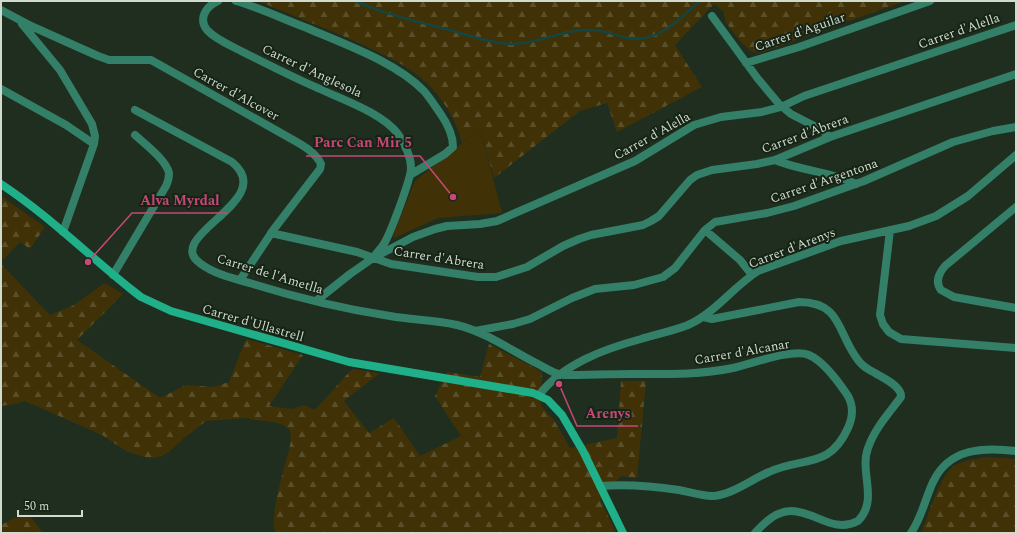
<svg xmlns="http://www.w3.org/2000/svg" width="1017" height="534" viewBox="0 0 1017 534" font-family="Spectral,serif">
<style>
.forest{fill:url(#forest-firs)}
.green{fill:#403206}
.lines{fill:none;stroke-linecap:round;stroke-linejoin:round}
.stream{stroke:#144545;stroke-width:2.5}
.street{stroke:#337f67;stroke-width:8}
.secondary{stroke:#1faf89;stroke-width:8}
.labels{text-anchor:middle;dominant-baseline:central;stroke-width:4;stroke-linejoin:round;paint-order:stroke}
.street-label{font-size:13px;fill:#d0dacf;stroke:#162415}
.leader{fill:none;stroke:#c64878;stroke-width:1.5}
.callout-dot{fill:#c64878;stroke:#162415;stroke-width:1.5}
.callout-label{font-size:14px;text-anchor:middle;font-weight:bold;fill:#c64878;stroke:#162415;stroke-width:4;stroke-linejoin:round;paint-order:stroke}
</style>
<defs>
<pattern id="forest-firs" width="22" height="20" patternUnits="userSpaceOnUse"><rect width="22" height="20" fill="#403206"/><path d="M5 1l3.5 6h-7zM16 11l3.5 6h-7z" fill="#5b4f29"/></pattern>
</defs>
<rect width="100%" height="100%" fill="#1f2e1e"/>
<path class="forest" d="M258 1H905L760 53 751 51 742 43 726 23 723 11 714 4 675 45 702 87 617 132 607 103 580 111 494 178 480 129 462 143C457 121 444 101 429 85 410 66 383 54 359 43 326 28 291 15 258 1Z
M1 196 45 227 30 249 20 242 1 262Z
M1 264 50 315 72 306 105 283 123 294 77 340 160 398 186 385 213 387 229 382 246 339 303 355 269 406 292 409 304 405 315 410 352 369 380 373 344 401 369 433 394 418 420 456 461 436 435 396 447 372 480 377 489 344 542 372 541 406 554 420 570 448 617 438 621 381H646L637 478 621 476 600 499 616 533H276C267 520 288 458 291 440L290 430 283 425 274 422 255 420 247 418 206 421 184 438 170 451 162 456 153 458 144 457 126 451 102 435 25 401 15 404 1 406Z
M987 457 1016 459V533H921C928 517 940 475 954 466 963 460 977 459 987 457Z
M23 516 32 518 43 533H1V525L14 518Z"/>
<path class="green" d="M480 129 502 213 438 218 394 238 393 236 415 181Z"/>
<g class="lines">
<path class="stream" d="M355 1C389 16 425 23 460 33 477 38 496 44 514 44 537 43 559 32 582 30 600 29 611 34 627 38 657 44 680 19 700 1"/>
<path class="street" d="M218 1C206 6 198 19 207 30 216 40 232 46 243 52 269 65 294 78 320 89 343 100 382 113 398 134 404 143 411 156 411 168 411 179 391 231 385 242 383 246 379 250 376 254
M236 1C260 8 283 19 307 28 344 44 396 62 424 91 430 98 435 106 440 113 447 123 453 135 453 147L445 154 410 175
M1 10 31 26 98 56 109 60H151L288 137C300 144 315 151 321 164L320 169 274 229 240 280
M712 16 758 79 779 104 791 114 820 129 830 137
M22 24 60 70 92 124 95 136 94 144
M746 63 799 47 930 1
M1 89 66 125 94 144 63 232
M135 110 232 162C280 201 160 236 201 264 216 275 236 279 253 284 298 298 344 309 390 316 412 320 436 320 457 325 486 332 512 351 538 364 546 368 555 375 564 375 586 375 609 374 631 374 665 374 699 375 733 368 752 364 792 348 809 355 823 361 840 384 848 396 854 407 853 417 848 428 829 470 803 456 769 472 752 479 730 496 712 496 701 496 690 492 679 490 653 486 627 484 600 486
M775 160C801 171 830 171 856 184
M1016 207 945 266C939 273 935 282 941 290L954 297 1016 308
M705 230 740 260 752 275
M890 230 880 315 883 324 889 332 901 339 1016 348
M271 233 357 252 391 264 478 277H496L527 267 563 246 579 239 591 235 643 225 651 221 659 216 690 180 697 175 712 170 757 164 775 160 830 137 1016 74
M113 275 166 186C168 182 169 178 169 173 166 160 145 144 135 135
M316 301 350 274 373 258 413 237 435 229 447 226 480 224 497 221 635 161 694 125 721 117 762 112 781 107 804 96 1016 25
M703 317 712 319 799 302C842 302 837 333 858 360 862 366 869 370 875 373 883 378 902 386 901 397 889 413 875 428 868 448 859 472 879 500 858 521 833 534 815 511 791 511 776 511 764 523 755 533
M475 331 513 324 530 319 572 298 595 289 634 285 663 277 675 268 705 230 715 222 767 213 794 206 864 181 953 142 993 131 1016 127
M539 395C563 364 604 349 641 339 657 334 673 331 688 325 715 313 733 287 758 271L841 241 909 226 936 216 968 196 1016 155
M911 533C922 517 925 499 933 482 949 448 983 447 1016 451"/>
<path class="secondary" d="M1 184C48 215 88 255 132 290L141 297 171 311 349 362 533 393 548 400 562 415 583 451 623 533"/>
</g>
<g class="labels">
<g class="street-label">
<text transform="translate(959 31) rotate(-19)">Carrer d'Alella</text>
<text transform="translate(800 32) rotate(-19)">Carrer d'Aguilar</text>
<text transform="translate(312 71) rotate(25)">Carrer d'Anglesola</text>
<text transform="translate(236 94) rotate(29)">Carrer d'Alcover</text>
<text transform="translate(805 134) rotate(-20)">Carrer d'Abrera</text>
<text transform="translate(652 136) rotate(-29)">Carrer d'Alella</text>
<text transform="translate(824 181) rotate(-19)">Carrer d'Argentona</text>
<text transform="translate(792 248) rotate(-21)">Carrer d'Arenys</text>
<text transform="translate(439 258) rotate(9)">Carrer d'Abrera</text>
<text transform="translate(270 274) rotate(17)">Carrer de l'Ametlla</text>
<text transform="translate(253 323) rotate(16)">Carrer d'Ullastrell</text>
<text transform="translate(742 352) rotate(-10)">Carrer d'Alcanar</text>
</g>
</g>
<path class="leader" d="M453 197L420 156H306M88 262L132 213H228M559 384L577 426H638"/>
<g class="callout-dot">
<circle cx="453" cy="197" r="4"/>
<circle cx="88" cy="262" r="4"/>
<circle cx="559" cy="384" r="4"/>
</g>
<g class="callout-label">
<text x="363" y="147">Parc Can Mir 5</text>
<text x="180" y="205">Alva Myrdal</text>
<text x="608" y="418">Arenys</text>
</g>
<rect width="1017" height="534" fill="none" stroke="#d0dacf" stroke-width="4"/>
<path d="M18 510v6h64v-6" fill="none" stroke="#d0dacf" stroke-width="2"/>
<text x="24" y="510" font-size="12" fill="#d0dacf" stroke="#162415" stroke-width="3" paint-order="stroke">50 m</text>
</svg>
